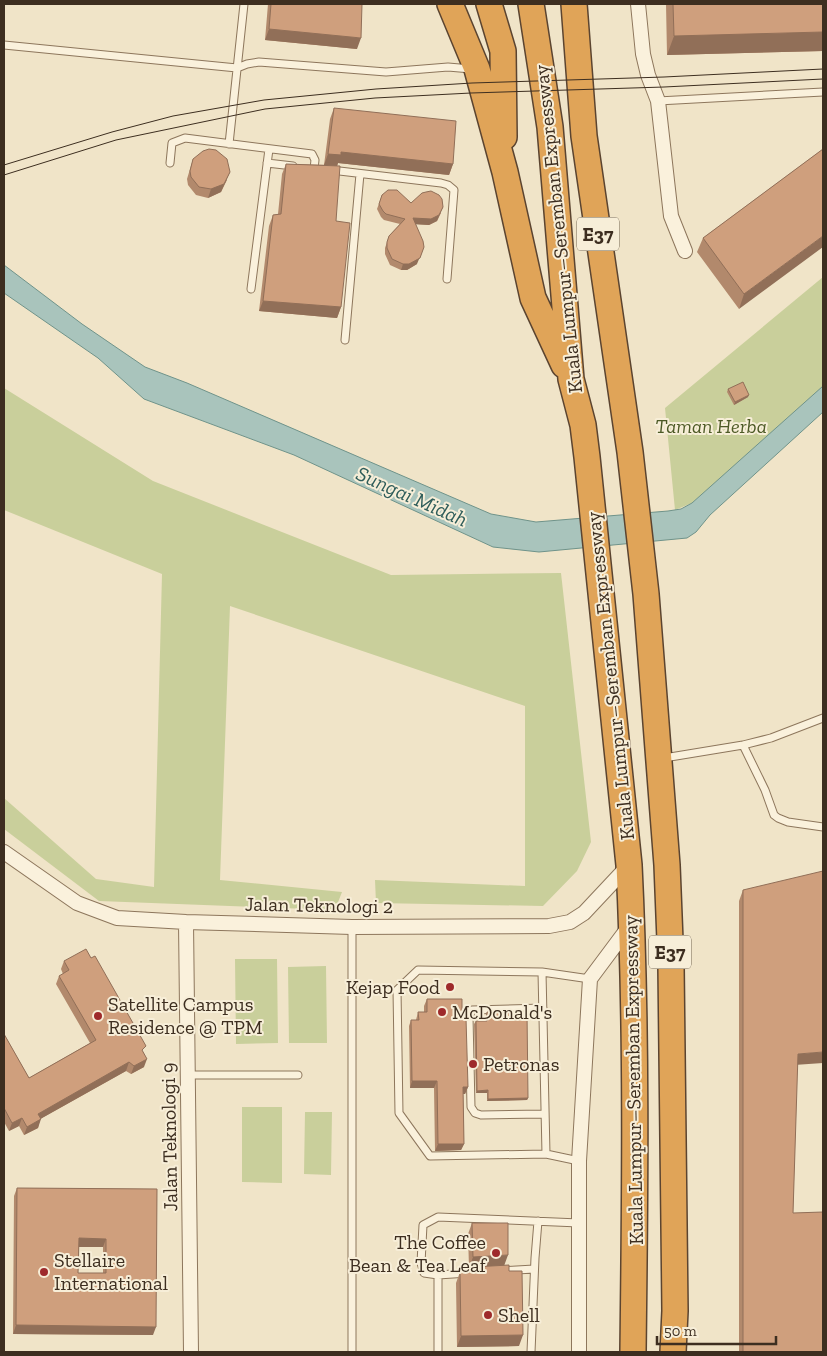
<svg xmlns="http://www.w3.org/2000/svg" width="827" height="1356" viewBox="0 0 827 1356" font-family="'Zilla Slab',serif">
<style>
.green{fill:#c9cf9b}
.water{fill:#a9c4bc;stroke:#6f938a}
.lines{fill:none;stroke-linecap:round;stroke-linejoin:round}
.lane-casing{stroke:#8d765c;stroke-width:9}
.street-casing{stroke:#8d765c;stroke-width:16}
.highway-casing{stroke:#5b4430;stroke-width:28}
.lane{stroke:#faf1dc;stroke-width:7}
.street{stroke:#faf1dc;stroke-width:14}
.highway{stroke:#e0a458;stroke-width:25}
.tram{stroke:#3d2e20;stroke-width:1}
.wall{fill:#b2896c;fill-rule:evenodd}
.shaded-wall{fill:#916f58}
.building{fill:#cf9f7d;stroke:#916f58;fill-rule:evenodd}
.poi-dot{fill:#9e2a2b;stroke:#f7eed8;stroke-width:2}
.labels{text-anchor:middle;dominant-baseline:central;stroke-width:4;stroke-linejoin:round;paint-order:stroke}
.shield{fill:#f7eed8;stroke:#756857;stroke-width:1}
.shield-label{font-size:19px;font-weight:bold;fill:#3d2e20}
.street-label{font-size:20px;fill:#3d2e20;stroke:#f7eed8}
.park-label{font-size:20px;font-style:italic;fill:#4d5a26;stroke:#f7eed8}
.poi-label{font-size:20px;fill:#3d2e20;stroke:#f7eed8;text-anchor:start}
.water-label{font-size:21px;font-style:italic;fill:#2f5d5a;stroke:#f7eed8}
</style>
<rect width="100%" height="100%" fill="#f0e4c8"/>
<path class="green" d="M823 277V395L692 503 675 510 665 408Z
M4 388 153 481 391 575 561 573 591 842 577 871 543 906 376 903 375 880 525 886V706L230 606 220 880 342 892 335 910 99 901 4 829V798L96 879 154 887 162 574 4 510Z
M235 959H277L278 1043 236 1044Z
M326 966 327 1043H289L288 967Z
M242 1107H282V1183L242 1182Z
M305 1112H332L331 1175 304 1174Z"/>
<path class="water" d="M4 265 82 324 145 367 187 383 491 514 536 522 668 511 681 509 692 503 823 386V412L710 515 696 532 687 538 539 552 493 547 294 455 144 399 98 358 4 293Z"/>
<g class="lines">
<g class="lane-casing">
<path id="lane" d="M4 45 237 68 247 64 259 62 386 72 448 67 471 69
M658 101 823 92
M229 144 244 4
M170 163 172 143 185 138 312 154 315 160 314 169
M267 163 293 166
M331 170 441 183 448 185 454 190 447 279
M251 289 269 149
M345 340 360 174
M743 745 765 790 774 815 778 818 788 822 823 827
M664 758 743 745 771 738 823 718
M542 972 546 1154 430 1156 399 1113 397 990 418 970 542 972 590 979
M543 1008 472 1010 469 1017 471 1107 475 1113 481 1115 545 1114
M188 1075H298
M546 1154 579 1161
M501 1271 534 1269
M438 1275 468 1273
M352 1352V927
M438 1352V1275L424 1273 421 1263 423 1225 438 1217 579 1223
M531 1352 535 1258 538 1221"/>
</g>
<g class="street-casing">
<path id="street" d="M638 4 643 54 648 75 658 101 671 216 685 251
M4 852 77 903 117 918 186 922 352 927 549 926 570 922 584 913 629 865
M186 922 191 1352
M579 1352V1161L590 979 631 924"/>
</g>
<g class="highway-casing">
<path id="highway" d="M450 4 477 69 505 172 533 298 564 365
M489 4 503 51 504 137
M531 4 550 127 571 379 583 425 587 457 629 865C637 1027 635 1190 633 1352
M574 4 584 136 630 452 646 594 667 865 671 966 675 1311 673 1352"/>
</g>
<use href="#lane" class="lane"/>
<use href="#street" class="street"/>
<use href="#highway" class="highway"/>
<path class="tram" d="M4 165 112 132 173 116 264 100 376 89 472 83 664 77 823 69
M4 175 116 140 265 109 375 98 471 93 664 87 823 79"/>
</g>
<path class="wall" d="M268 4H357V49L265 40Z
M666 4H823V51L667 55Z
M334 108 453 164 449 175 338 163 337 166 336 221 341 307 337 318 259 311 269 226 273 215 278 214 282 174 286 164 331 165H324L330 119Z
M823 149 739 309 697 252 703 238Z
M193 159 227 180 221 192 208 198 196 195 188 185 187 179Z
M382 195 411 203 441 213 437 221 429 225 416 224 417 264 407 270H401L390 265 385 254V248L389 236 400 224 384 220 381 217 377 209Z
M728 389 748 397 734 405 727 392Z
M743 890 797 1065 793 1213 823 1352H739V901Z
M64 961 144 1053V1067L131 1074 126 1071 40 1119 38 1128 24 1135 19 1126 9 1131 4 1122V1034L29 1078 90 1043 56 984 59 976 63 974 61 969Z
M427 999 462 1018 468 1087 465 1094H463L464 1144 461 1150 435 1151 434 1088H410L409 1026 411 1020H416L418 1012H424V1006Z
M487 1012 528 1098 527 1100 487 1101V1093H476L474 1024 476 1021H486V1015Z
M17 1188 157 1189 153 1335 13 1334 14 1196ZM79 1247H103V1273H78Z
M472 1223 509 1271 519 1346 457 1347 456 1283 460 1272H471L473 1267 469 1268 468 1234Z"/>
<path class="shaded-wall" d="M269 29 361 38 357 49 265 40Z
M823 32V51L667 55 674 36Z
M341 152 453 164 449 175 338 163 337 166 324 165 328 154Z
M230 172 221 192 208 198 211 189Z
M443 207 437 221 429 225 411 224 413 218Z
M823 236V247L739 309 744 294Z
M424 247 417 264 407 270H401L403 264Z
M263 301 341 307 337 318 259 311Z
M749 395 748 397 734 405 735 402Z
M823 1052V1063L794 1065 798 1054Z
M147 1059 144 1067 131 1074 134 1066Z
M129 1062 126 1071 35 1122 38 1114Z
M412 1081H437L434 1088H410Z
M463 1087H468L465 1094H460Z
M488 1090 487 1093H476L477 1091Z
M528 1098 527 1100 487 1101 488 1099Z
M22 1118 19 1126 9 1131 12 1123Z
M41 1119 38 1128 24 1135 27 1127Z
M438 1144H464L461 1150 435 1151Z
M79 1238 106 1239 103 1247H76Z
M508 1255 504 1266 469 1268 473 1257Z
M16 1325 156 1327 153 1335 13 1334Z
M523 1335 519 1346 457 1347 461 1336Z"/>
<path class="building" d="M271 4H362L361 38 269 29Z
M673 4H823V32L674 36Z
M334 108 456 121 453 164 341 152V155L328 154Z
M209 149 216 150 227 159 230 172 224 184 211 189 199 187 191 177 190 171 193 159 203 151Z
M823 149V236L744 294 703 238Z
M286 164 340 166 336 221 350 223 341 307 263 301 273 215 281 214Z
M388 190H397L411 203 422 193 426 192 431 191 439 195 442 199 443 207 439 215 431 219 413 218 423 241 424 247 420 258 409 264H403L392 259 387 248V242L389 236 405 219 386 214 383 211 379 204 382 195Z
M743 382 749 395 735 402 728 389Z
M823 871V1052L798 1054 793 1213 823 1212V1352H743V890Z
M86 949 91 958 95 956 146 1046 142 1050 147 1059 134 1066 129 1062 38 1114 41 1119 27 1127 22 1118 12 1123 4 1108V1034L29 1078 96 1040 59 976 69 970 64 961Z
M427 999H462V1018H466L468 1087H463L464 1144H438L437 1081H412L411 1020H419L418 1012H427Z
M527 1011 528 1098 488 1099V1090L477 1091 476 1021H487V1012Z
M17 1188 157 1189 156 1327 16 1325ZM79 1238 106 1239V1273H78Z
M472 1223H508V1255L473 1257Z
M509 1265V1271H522L523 1335 461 1336 460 1272H473V1267Z"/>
<g class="poi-dot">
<circle cx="450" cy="987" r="5"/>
<circle cx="442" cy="1012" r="5"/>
<circle cx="98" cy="1016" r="5"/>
<circle cx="473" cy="1064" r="5"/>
<circle cx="496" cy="1253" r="5"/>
<circle cx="44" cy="1272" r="5"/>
<circle cx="488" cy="1315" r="5"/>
</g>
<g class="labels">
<g class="shield">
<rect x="577" y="217.5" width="42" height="33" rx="4"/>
<rect x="649" y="935.5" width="42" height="33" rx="4"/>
</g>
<g class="shield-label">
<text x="598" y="234">E37</text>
<text x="670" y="952">E37</text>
</g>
<g class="street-label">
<text transform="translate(558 229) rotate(-96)">Kuala Lumpur–Seremban Expressway</text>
<text transform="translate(610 676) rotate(-96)">Kuala Lumpur–Seremban Expressway</text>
<text transform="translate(319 905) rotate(1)">Jalan Teknologi 2</text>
<text transform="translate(633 1080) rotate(-91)">Kuala Lumpur–Seremban Expressway</text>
<text transform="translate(169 1137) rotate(-91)">Jalan Teknologi 9</text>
</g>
<g class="park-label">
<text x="711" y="426">Taman Herba</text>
</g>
<g class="poi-label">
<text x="440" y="987" text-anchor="end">Kejap Food</text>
<text x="108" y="1004">Satellite Campus<tspan x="108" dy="23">Residence @ TPM</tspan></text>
<text x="452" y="1012">McDonald's</text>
<text x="483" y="1064">Petronas</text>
<text x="486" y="1242" text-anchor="end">The Coffee<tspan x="486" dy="23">Bean &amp; Tea Leaf</tspan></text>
<text x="54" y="1260">Stellaire<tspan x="54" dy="23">International</tspan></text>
<text x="498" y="1315">Shell</text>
</g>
<g class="water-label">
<text transform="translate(412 496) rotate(24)">Sungai Midah</text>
</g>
</g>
<rect width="827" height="1356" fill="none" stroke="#3d2e20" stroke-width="10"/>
<path d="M657 1336v8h119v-8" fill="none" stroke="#3d2e20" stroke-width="2.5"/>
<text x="664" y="1336" font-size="15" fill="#3d2e20" stroke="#f7eed8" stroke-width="4" paint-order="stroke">50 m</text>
</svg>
